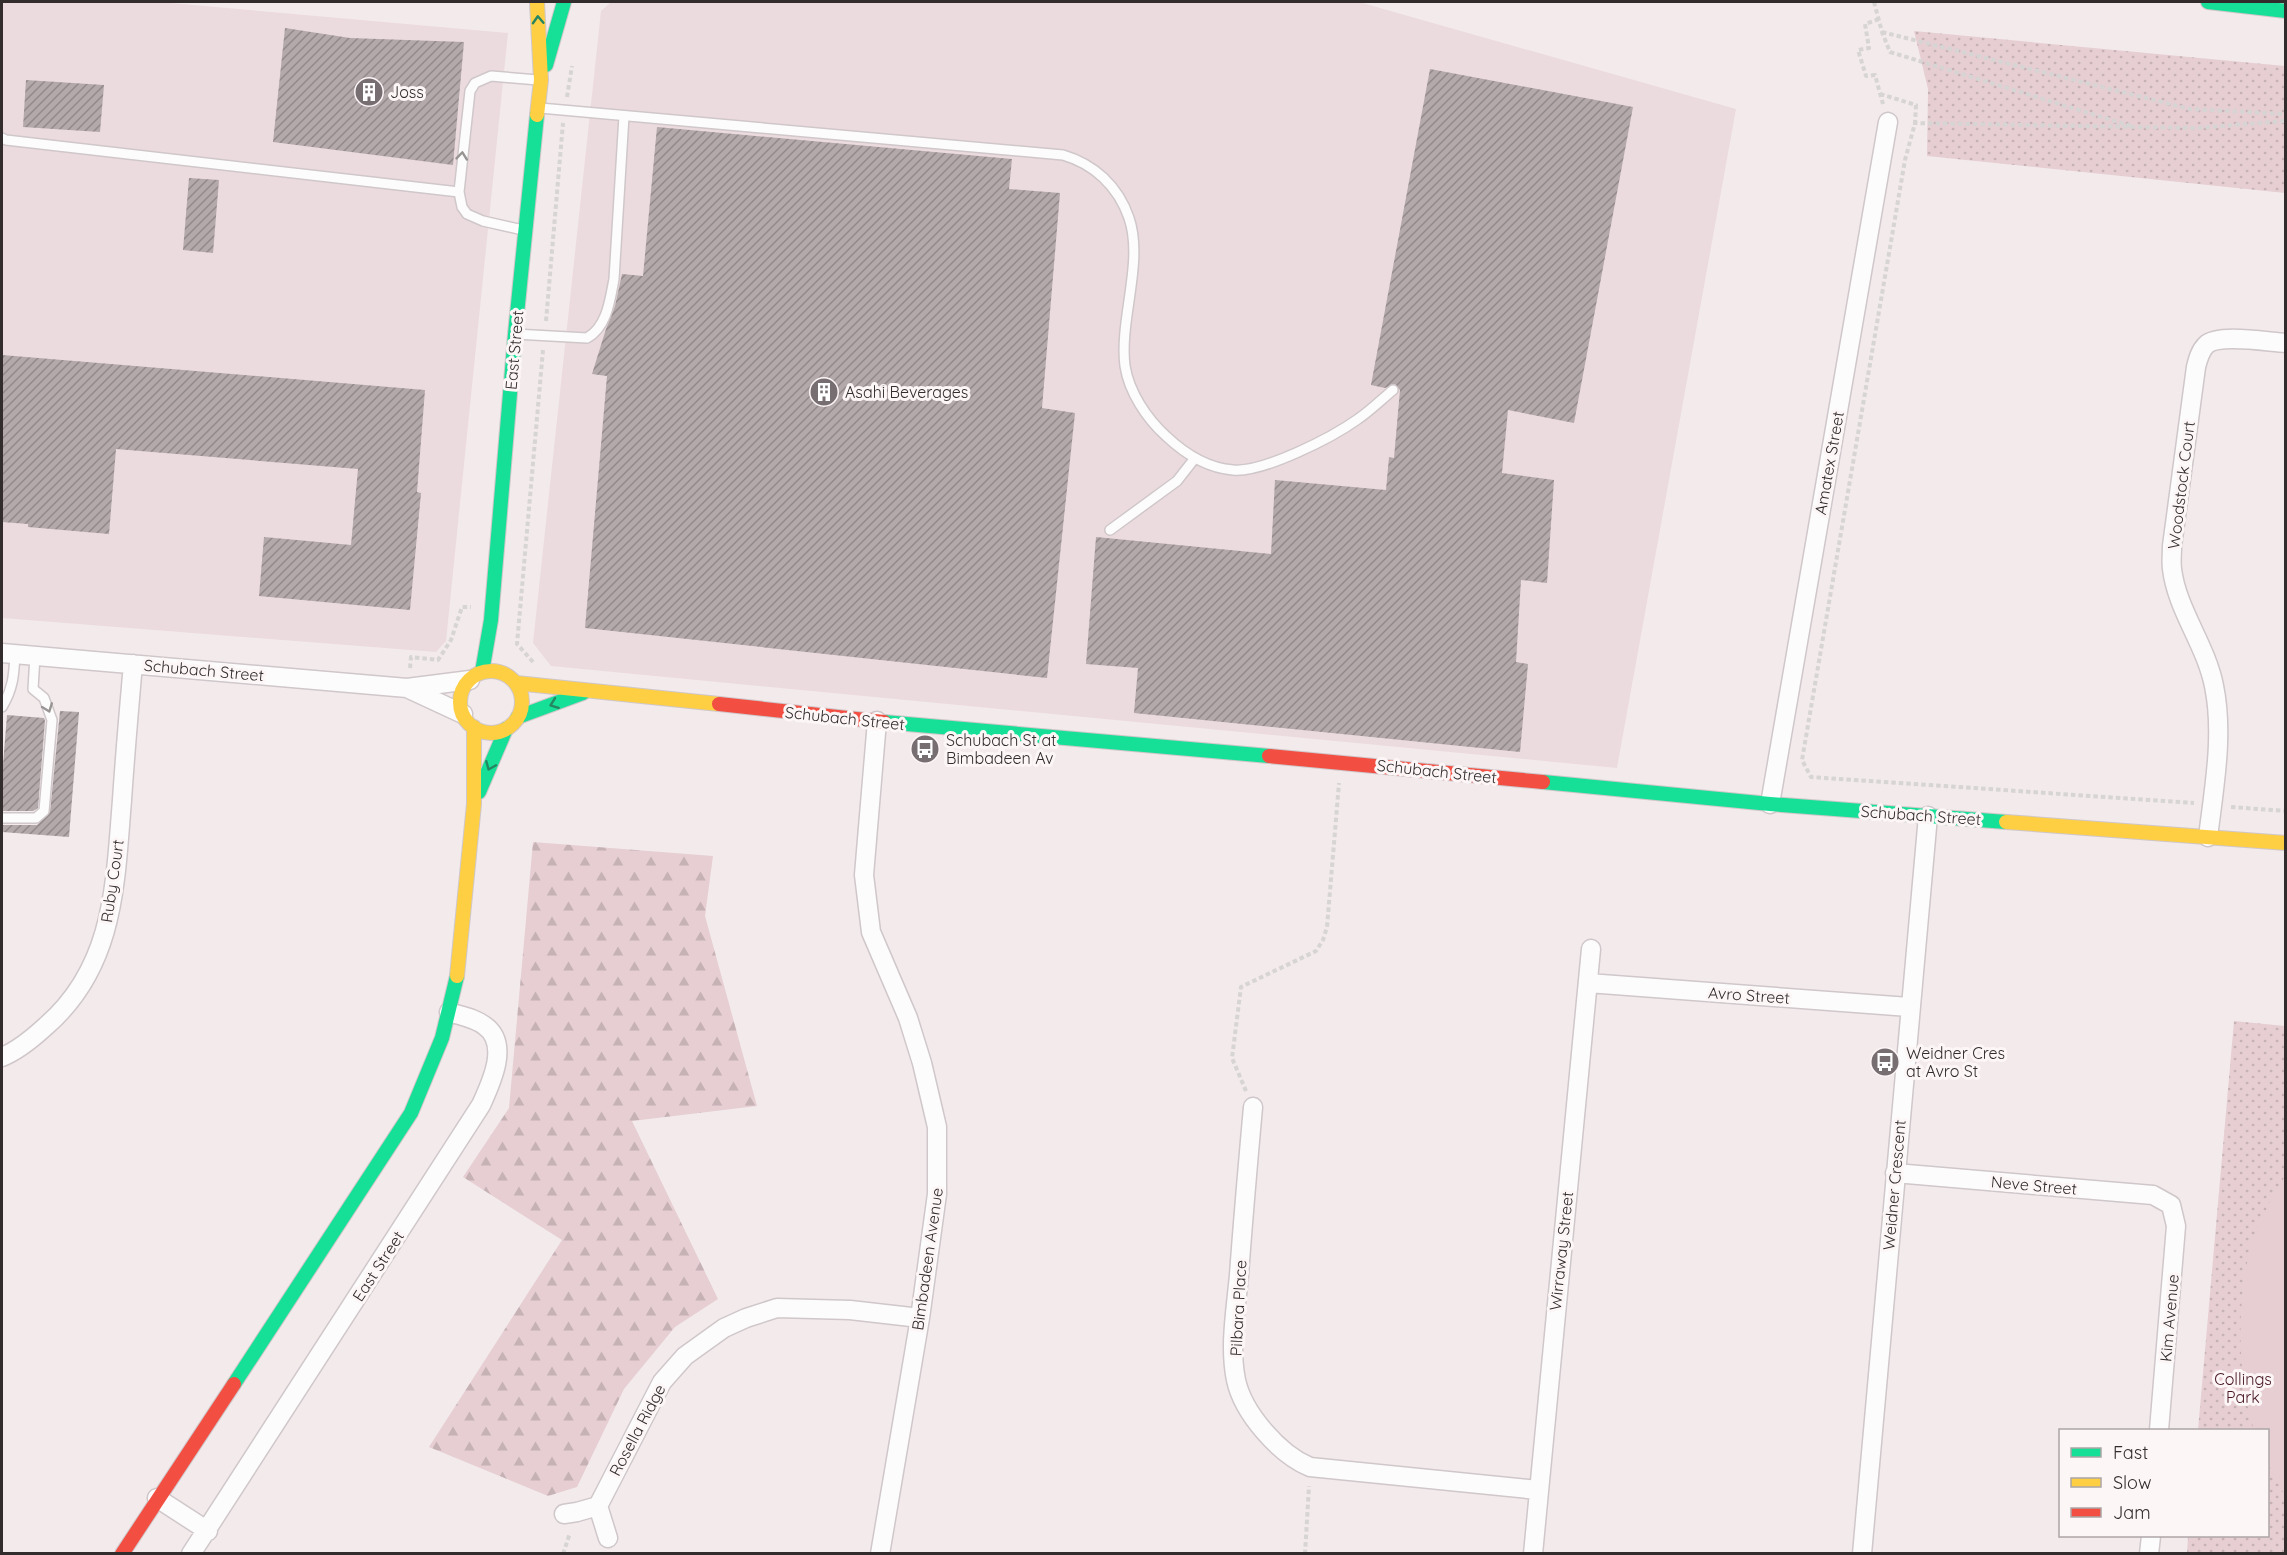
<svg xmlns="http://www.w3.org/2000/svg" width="2287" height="1555" viewBox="0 0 2287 1555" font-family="Quicksand,sans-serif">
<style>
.built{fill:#ecdbde}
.forest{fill:url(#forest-firs)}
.park{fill:url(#park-dots)}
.pitch{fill:#e6ced3}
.building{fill:url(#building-hatch)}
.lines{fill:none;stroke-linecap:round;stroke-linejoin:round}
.lane-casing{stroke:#cfc7c9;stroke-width:12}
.street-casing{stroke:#cfc7c9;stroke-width:21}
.fast-casing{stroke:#cfc7c9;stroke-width:16}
.slow-casing{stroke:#cfc7c9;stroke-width:16}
.jam-casing{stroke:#cfc7c9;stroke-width:16}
.path{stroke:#d7d4d4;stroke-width:4;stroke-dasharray:4.5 3;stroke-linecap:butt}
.lane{stroke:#fdfcfc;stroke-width:9}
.street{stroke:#fdfcfc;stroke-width:18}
.fast{stroke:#16e098;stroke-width:14}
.slow{stroke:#ffcf43;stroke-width:14}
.jam{stroke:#f24e42;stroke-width:14}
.oneway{stroke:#248662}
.oneway2{stroke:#989494}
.labels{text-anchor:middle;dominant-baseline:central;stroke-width:6;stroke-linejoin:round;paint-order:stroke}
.poi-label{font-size:16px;fill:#322c2d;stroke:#fdf6f7;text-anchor:start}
.street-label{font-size:16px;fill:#322c2d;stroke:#fdf6f7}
.park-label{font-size:16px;fill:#461622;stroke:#fdf6f7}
</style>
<defs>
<pattern id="forest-firs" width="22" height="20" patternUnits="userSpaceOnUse" patternTransform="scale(1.5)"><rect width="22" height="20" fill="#e6ced3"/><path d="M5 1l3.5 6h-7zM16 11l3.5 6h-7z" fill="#c6b1b5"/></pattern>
<pattern id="park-dots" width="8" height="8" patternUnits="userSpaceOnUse" patternTransform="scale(1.5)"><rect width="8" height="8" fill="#e6ced3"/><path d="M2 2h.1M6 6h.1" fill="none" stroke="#c6b1b5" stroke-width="1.8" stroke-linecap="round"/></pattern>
<pattern id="building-hatch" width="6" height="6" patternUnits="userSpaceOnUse" patternTransform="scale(1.5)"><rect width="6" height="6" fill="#b3a8aa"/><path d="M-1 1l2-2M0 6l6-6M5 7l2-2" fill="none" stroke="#92898b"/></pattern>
</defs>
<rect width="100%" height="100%" fill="#f3eaec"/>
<path class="built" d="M2 2H159L508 33 446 641 436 652 2 618Z
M611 2H1359L1736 109 1617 768 551 666 533 643 601 11Z"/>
<path class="forest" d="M533 842 713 856 705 916 757 1106 632 1121 718 1299 675 1327 624 1389 577 1487 548 1496 429 1447 562 1240 463 1177 509 1108Z"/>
<path class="park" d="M1914 31 2285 66V193L1927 156 1928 89Z
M2234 1021 2285 1026V1553L2187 1554 2188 1536H2268V1430H2198Z"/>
<path class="pitch" d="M2285 1176V1496L2268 1463V1430H2254C2237 1376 2236 1302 2251 1246 2257 1222 2273 1198 2285 1176Z"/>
<path class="building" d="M285 28 350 38 464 42 453 165 273 142Z
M1430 69 1633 107 1574 423 1508 410 1502 473 1554 480 1547 583 1521 580 1516 662 1528 664 1520 752 1134 713 1138 668 1086 664 1096 537 1271 554 1275 480 1386 490 1389 457 1394 458 1400 390 1395 384 1385 388 1371 385Z
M26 80 104 85 100 132 23 127Z
M657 127 1012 159 1009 189 1060 193 1042 408 1075 413 1047 678 585 628 607 376 592 374 606 329 615 306 622 274 643 276Z
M189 178 219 180 213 253 183 250Z
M2 355 425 390 417 492 421 493 410 610 259 596 264 537 351 545 358 469 116 449 109 534 28 527V524L2 522Z
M60 711 79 712 69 837 2 832V825H37L50 812Z
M7 715 44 718 45 721 38 808 33 811H2V777Z"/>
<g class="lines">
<g class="lane-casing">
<path id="lane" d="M540 108 1063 155C1094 164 1118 186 1129 218 1144 262 1119 320 1125 366 1129 392 1147 419 1166 436 1185 454 1207 468 1233 470 1263 473 1333 437 1358 419 1370 411 1381 400 1393 390
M2 138 6 140 459 192
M523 230 483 221 467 214 462 207 459 192 470 91 475 83 491 76 538 80
M515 334 587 338C607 327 610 300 614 279L624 116
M1110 530 1177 481 1195 458
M2 707C13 689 14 675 15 654
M2 818H36L44 811 52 720 44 698 33 689 35 656"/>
</g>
<g class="street-casing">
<path id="street" d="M2 653 407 688 470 680
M407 688 463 714
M877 721 864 875 871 932 908 1018 922 1063 937 1127V1194L920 1318 880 1554
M1770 804 1888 122
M2208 837C2214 788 2224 734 2214 686 2206 645 2177 610 2172 569 2171 562 2172 554 2172 546L2196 367C2198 359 2200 351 2206 345 2219 333 2267 342 2286 343
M1588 983 1909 1007
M2 1057C19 1050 33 1038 46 1026 115 966 115 884 122 800 125 755 129 709 133 664
M1253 1107C1248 1163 1243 1219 1239 1275 1236 1309 1229 1346 1236 1380 1243 1413 1279 1454 1310 1467L1538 1490
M1895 1173 2153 1195 2171 1205 2176 1226 2159 1430
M157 1498 208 1531
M564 1514 577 1512 598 1506
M608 1538 598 1506 662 1382 685 1356 724 1328 746 1318 777 1308 850 1310 920 1318
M191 1554 481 1105C491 1083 510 1044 485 1026 475 1018 461 1016 449 1012
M1533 1554 1591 949
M1862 1554 1928 816
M2149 1554 2151 1536"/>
</g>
<g class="fast-casing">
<path id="fast" d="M2208 2 2286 11
M546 65 564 2
M482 672 491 620 515 334 537 115
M518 717 583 693
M884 722 1269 756
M1543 782 1770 804 2006 822
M479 792 506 729
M234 1384 411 1113 442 1038 457 976"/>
</g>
<g class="slow-casing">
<path id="slow" d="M537 2 541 80 537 115
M460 702a31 31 0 1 1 62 0a31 31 0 1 1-62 0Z
M516 683 719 704
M2006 822 2286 843
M457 976 474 804V727"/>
</g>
<g class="jam-casing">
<path id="jam" d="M719 704 884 722
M1269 756 1543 782
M122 1554 234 1384"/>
</g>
<path class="path" d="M1874 2 1882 32 1890 52 2131 126
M1879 19 1865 24 1869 48 1858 50 1866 76 1875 75 1883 104
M1882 32 2190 109 2286 114
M1880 94 1916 105 1915 123 1905 160 1802 760 1811 777 2194 803
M567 97 572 66
M1913 123 2196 128 2286 121
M546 321 563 123
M533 662 517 644 543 350
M410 668 411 657 438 660 451 640 462 607H471
M2231 807 2286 811
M1246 1091 1232 1058 1241 987 1316 951 1323 940 1327 927 1339 783
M563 1554 570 1533
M1305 1554 1309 1486"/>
<use href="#lane" class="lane"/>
<use href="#street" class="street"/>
<use href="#fast" class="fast"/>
<use href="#slow" class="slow"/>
<use href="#jam" class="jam"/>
</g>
<defs><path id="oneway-chevron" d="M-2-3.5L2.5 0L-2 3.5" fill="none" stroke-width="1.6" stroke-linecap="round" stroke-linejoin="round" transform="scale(1.5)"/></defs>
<g class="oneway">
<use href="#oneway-chevron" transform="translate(538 20) rotate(-93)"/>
<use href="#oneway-chevron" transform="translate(554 704) rotate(160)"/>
<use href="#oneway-chevron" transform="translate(490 766) rotate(113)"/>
</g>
<g class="oneway2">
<use href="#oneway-chevron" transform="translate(462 156) rotate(-84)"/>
<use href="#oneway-chevron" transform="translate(48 708) rotate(69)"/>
</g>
<defs>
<g id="building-disc" transform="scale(1.5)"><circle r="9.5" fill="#766e70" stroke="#fdf6f7"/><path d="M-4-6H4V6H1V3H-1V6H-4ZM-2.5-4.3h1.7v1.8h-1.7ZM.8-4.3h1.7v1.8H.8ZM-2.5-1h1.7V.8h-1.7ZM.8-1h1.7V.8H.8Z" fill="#fff"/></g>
<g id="bus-disc" transform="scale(1.5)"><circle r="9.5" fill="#766e70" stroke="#fdf6f7"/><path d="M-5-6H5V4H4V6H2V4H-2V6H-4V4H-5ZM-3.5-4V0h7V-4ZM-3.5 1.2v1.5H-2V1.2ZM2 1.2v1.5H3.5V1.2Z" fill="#fff"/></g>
</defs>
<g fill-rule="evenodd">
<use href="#building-disc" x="369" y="92"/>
<use href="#building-disc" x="824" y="392"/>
<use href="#bus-disc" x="925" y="749"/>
<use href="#bus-disc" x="1885" y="1062"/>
</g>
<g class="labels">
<g class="poi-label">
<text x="390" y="92">Joss</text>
<text x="845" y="392">Asahi Beverages</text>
<text x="946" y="740">Schubach St at<tspan x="946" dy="18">Bimbadeen Av</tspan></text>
<text x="1906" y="1053">Weidner Cres<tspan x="1906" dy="18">at Avro St</tspan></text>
</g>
<g class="street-label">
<text transform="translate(514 350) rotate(-85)">East Street</text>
<text transform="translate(1829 463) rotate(-80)">Amatex Street</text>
<text transform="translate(2181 485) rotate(-83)">Woodstock Court</text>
<text transform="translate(204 670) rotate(5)">Schubach Street</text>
<text transform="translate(845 718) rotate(6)">Schubach Street</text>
<text transform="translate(1437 771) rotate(6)">Schubach Street</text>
<text transform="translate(1921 815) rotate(4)">Schubach Street</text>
<text transform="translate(112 881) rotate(-82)">Ruby Court</text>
<text transform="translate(1749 995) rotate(4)">Avro Street</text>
<text transform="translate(1894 1185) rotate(-85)">Weidner Crescent</text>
<text transform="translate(2034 1185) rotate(5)">Neve Street</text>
<text transform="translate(1561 1251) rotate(-84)">Wirraway Street</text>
<text transform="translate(927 1259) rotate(-82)">Bimbadeen Avenue</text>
<text transform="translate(378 1266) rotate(-57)">East Street</text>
<text transform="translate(1238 1308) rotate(-87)">Pilbara Place</text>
<text transform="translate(2169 1318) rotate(-85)">Kim Avenue</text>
<text transform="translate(637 1430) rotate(-62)">Rosella Ridge</text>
</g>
<g class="park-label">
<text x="2243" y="1379">Collings<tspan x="2243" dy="18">Park</tspan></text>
</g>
</g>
<rect width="2287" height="1555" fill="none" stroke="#322c2d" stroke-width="6"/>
<rect x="2059" y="1429" width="210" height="108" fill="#fdf6f7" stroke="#aca5a6" stroke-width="1.5"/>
<rect x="2071" y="1448" width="30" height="9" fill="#16e098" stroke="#aca5a6" stroke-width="1.5"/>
<text x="2113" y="1459" font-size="18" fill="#322c2d">Fast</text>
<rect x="2071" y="1478" width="30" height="9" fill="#ffcf43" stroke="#aca5a6" stroke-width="1.5"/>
<text x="2113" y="1489" font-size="18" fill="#322c2d">Slow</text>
<rect x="2071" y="1508" width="30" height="9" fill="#f24e42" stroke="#aca5a6" stroke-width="1.5"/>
<text x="2113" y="1519" font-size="18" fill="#322c2d">Jam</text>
</svg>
